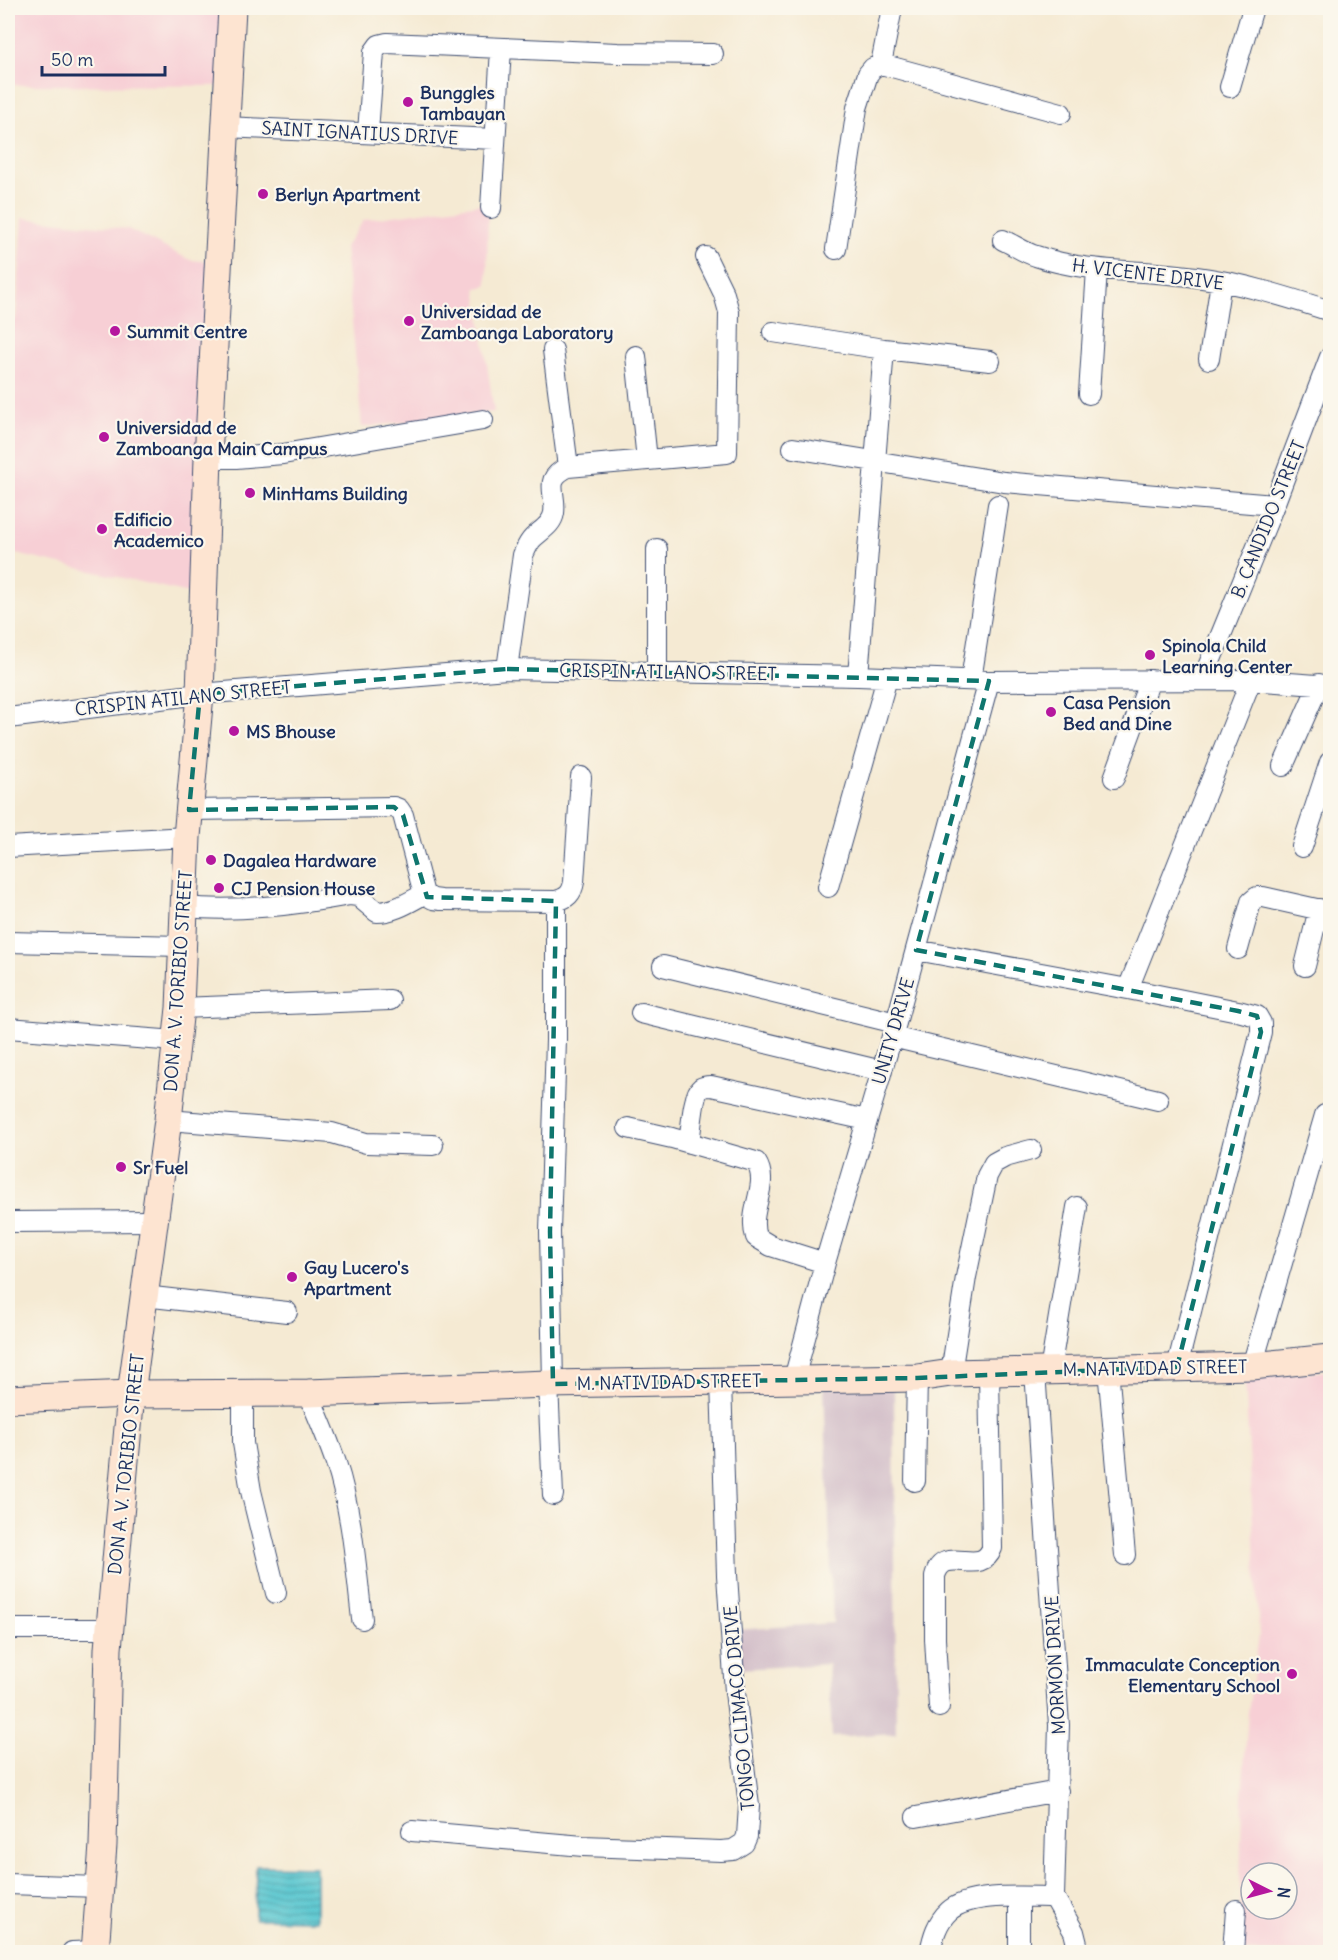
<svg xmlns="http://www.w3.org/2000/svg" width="1338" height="1960" viewBox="0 0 1338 1960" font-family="Delius,sans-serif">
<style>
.built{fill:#f7cfd5;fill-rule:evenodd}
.industrial{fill:#d2bdc8}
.water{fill:url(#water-rules);stroke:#3a7b97;stroke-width:1.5}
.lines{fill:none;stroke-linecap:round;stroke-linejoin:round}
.street-casing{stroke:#3c4b70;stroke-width:22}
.secondary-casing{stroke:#3c4b70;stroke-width:29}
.street{stroke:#fff;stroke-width:20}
.secondary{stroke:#fde4d1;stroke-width:27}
.marked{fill:none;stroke:#0f766e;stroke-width:4.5;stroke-dasharray:12 8;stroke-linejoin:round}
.poi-dot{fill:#b5179e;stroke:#fbf7ec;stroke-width:2}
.labels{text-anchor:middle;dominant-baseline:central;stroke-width:4.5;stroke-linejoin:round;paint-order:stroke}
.poi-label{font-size:18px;font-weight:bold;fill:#1b2f5e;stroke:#fbf7ec;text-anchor:start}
.street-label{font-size:18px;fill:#1b2f5e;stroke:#fbf7ec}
</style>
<defs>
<pattern id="water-rules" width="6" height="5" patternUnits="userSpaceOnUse" patternTransform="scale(1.5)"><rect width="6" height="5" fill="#5ac7d0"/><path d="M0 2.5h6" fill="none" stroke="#4aa2ac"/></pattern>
</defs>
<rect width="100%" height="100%" fill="#fbf7ec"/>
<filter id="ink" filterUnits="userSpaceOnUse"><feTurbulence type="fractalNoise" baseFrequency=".0167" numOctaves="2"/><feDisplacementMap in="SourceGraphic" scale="12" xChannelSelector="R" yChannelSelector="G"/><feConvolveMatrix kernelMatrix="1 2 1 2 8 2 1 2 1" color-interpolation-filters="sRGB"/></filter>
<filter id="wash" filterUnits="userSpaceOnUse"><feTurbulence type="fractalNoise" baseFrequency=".008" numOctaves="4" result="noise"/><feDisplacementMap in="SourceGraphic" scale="24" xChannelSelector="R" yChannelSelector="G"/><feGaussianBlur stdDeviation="1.35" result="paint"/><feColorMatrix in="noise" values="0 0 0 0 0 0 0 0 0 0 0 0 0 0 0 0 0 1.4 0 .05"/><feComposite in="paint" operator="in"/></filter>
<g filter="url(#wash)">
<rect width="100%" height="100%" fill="#f5ead3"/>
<path class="built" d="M8 8H228L223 86 8 85Z
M488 203 487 286 476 288 494 412 362 427 345 247 364 220Z
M23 218 128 229 190 260 214 262 189 593 16 554 8 555V320L16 319Z
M1330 1371V1952H1243L1240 1892 1242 1796 1248 1713 1259 1635 1245 1377ZM1251 1873H1287V1909H1251Z"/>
<path class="industrial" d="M894 1387 896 1733 832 1737 828 1664 739 1669 736 1630 833 1623 824 1388Z"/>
<path class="water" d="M256 1866 316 1867V1920L255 1919Z"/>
</g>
<g filter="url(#ink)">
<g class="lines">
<g class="street-casing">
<path id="street" d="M881 64 892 8
M1230 87 1253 8
M225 127 495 139
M368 132 374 52 379 45 387 43 618 53 713 54
M491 208 501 49
M1003 240C1014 245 1025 253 1036 256 1088 274 1143 269 1196 277 1242 283 1287 297 1330 311
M836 249 857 108 868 74 873 68 881 64 1061 113
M773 332 884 349 990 361
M553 350 568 467
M636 356 647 460
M1209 359 1221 282
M1089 394 1097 269
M793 448 1004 482 1274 505
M208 458H236L283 454 483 420
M657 549V672
M507 669 523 555C526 549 528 543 533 538 541 530 552 525 554 513 557 491 542 480 568 467L727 453 729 312 724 294 706 257
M858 676 884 349
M1203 679 1274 505 1330 357
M971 680 998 505
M8 718 200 694 507 669 858 676 989 681 1251 680 1330 686
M1283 766 1319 684
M1114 778 1150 680
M189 810 394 807 399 809 403 815 424 894 433 899 441 900 556 901C567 898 572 894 574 882L581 777
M8 847 187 837
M1302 847 1330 762
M828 887 887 678
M184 907C240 912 295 905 350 895L358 896 377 912C394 912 409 902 424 894
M8 942 182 946
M1238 949 1251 902 1257 897H1263L1330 912
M916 950 1128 989 1238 1011 1257 1016 1261 1023V1032L1177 1367
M663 966 896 1023
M1305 966 1319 909
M1128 989 1251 680
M180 1008 390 1000
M641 1013 882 1071
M8 1028 176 1041
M892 1037 1158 1100
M168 1120 332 1133 366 1143 433 1145
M628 1128 672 1138 756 1162C771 1185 747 1209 756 1237L771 1246 825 1263
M689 1143C691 1132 693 1094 701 1088 704 1086 707 1086 711 1086L867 1120
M8 1222 154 1221
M144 1296 287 1312
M1252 1366 1325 1115
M1108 1369 1125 1555
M1035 1371 1059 1725 1054 1897 1074 1932 1079 1952
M1050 1371 1077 1207
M951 1373 966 1277 987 1176 994 1163 1005 1157 1031 1150
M794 1379 825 1263 896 1023 989 681
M548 1384 553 1495
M553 1384 550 1232 556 1040V901
M243 1392V1443L251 1491 276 1593
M308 1393C318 1416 328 1439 336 1463 352 1512 356 1567 362 1619
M915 1481 917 1378
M8 1629H110
M939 1707 935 1639V1576C944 1542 981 1579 992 1548L989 1373
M916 1817 1058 1791
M412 1831 583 1846 721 1851 733 1850 744 1843 747 1836 749 1806 735 1692 727 1575 721 1381
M8 1884 99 1887
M72 1952 95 1951
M930 1952C933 1937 937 1922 949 1911 970 1892 1026 1897 1054 1897
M1019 1952V1897
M1233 1952 1236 1910"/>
</g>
<g class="secondary-casing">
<path id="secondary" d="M8 1399 131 1394 308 1393 548 1384 917 1378 951 1373 1252 1366 1330 1358
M95 1952 103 1845 108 1649 131 1394 168 1120 180 1008 187 837 200 694 208 458 232 8"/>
</g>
<use href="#street" class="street"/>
<use href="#secondary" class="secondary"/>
</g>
</g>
<path class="marked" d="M507 669 989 681 916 950 1238 1011 1257 1016 1261 1032 1177 1367 917 1378 553 1384 550 1232 556 901 427 897 403 815 394 807 189 810 200 694Z"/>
<g class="poi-dot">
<circle cx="408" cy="102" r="6"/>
<circle cx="263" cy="194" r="6"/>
<circle cx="409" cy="321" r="6"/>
<circle cx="115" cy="331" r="6"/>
<circle cx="104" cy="437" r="6"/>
<circle cx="250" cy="493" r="6"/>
<circle cx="102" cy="529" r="6"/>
<circle cx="1150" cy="655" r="6"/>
<circle cx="1051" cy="712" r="6"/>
<circle cx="234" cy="731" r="6"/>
<circle cx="211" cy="860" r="6"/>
<circle cx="219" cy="888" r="6"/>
<circle cx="121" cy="1167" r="6"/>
<circle cx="292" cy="1277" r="6"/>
<circle cx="1292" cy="1674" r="6"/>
</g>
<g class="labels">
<g class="poi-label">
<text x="420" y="92">Bunggles<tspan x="420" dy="21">Tambayan</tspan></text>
<text x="275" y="194">Berlyn Apartment</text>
<text x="421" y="311">Universidad de<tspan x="421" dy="21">Zamboanga Laboratory</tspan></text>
<text x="127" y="331">Summit Centre</text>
<text x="116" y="427">Universidad de<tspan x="116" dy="21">Zamboanga Main Campus</tspan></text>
<text x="262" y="493">MinHams Building</text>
<text x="114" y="519">Edificio<tspan x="114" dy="21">Academico</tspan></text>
<text x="1162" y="645">Spinola Child<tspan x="1162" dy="21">Learning Center</tspan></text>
<text x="1063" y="702">Casa Pension<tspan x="1063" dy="21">Bed and Dine</tspan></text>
<text x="246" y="731">MS Bhouse</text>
<text x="223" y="860">Dagalea Hardware</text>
<text x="231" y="888">CJ Pension House</text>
<text x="133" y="1167">Sr Fuel</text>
<text x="304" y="1267">Gay Lucero's<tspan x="304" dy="21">Apartment</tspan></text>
<text x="1280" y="1664" text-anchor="end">Immaculate Conception<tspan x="1280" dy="21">Elementary School</tspan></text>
</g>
<g class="street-label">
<text transform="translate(360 133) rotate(3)">SAINT IGNATIUS DRIVE</text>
<text transform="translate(1148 274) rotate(7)">H. VICENTE DRIVE</text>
<text transform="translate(1268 519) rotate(-68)">B. CANDIDO STREET</text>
<text transform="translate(668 672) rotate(1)">CRISPIN ATILANO STREET</text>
<text transform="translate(183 698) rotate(-6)">CRISPIN ATILANO STREET</text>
<text transform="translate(178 981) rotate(-86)">DON A. V. TORIBIO STREET</text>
<text transform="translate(893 1031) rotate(-74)">UNITY DRIVE</text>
<text transform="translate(1155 1368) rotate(-1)">M. NATIVIDAD STREET</text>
<text transform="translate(669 1382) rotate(-1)">M. NATIVIDAD STREET</text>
<text transform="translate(126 1464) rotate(-84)">DON A. V. TORIBIO STREET</text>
<text transform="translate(1055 1665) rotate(-93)">MORMON DRIVE</text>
<text transform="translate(739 1708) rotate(-95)">TONGO CLIMACO DRIVE</text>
</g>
</g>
<rect width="1338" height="1960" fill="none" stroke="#fbf7ec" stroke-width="30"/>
<g transform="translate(1269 1891) rotate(96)"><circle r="28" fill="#fbf7ec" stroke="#a1a7b3" stroke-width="1.5"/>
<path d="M0-4.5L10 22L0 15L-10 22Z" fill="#b5179e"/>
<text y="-9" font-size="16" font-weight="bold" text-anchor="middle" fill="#1b2f5e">N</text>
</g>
<path d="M42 66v9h123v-9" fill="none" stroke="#1b2f5e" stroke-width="3"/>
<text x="51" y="66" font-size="18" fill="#1b2f5e" stroke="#fbf7ec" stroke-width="4.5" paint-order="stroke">50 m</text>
</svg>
